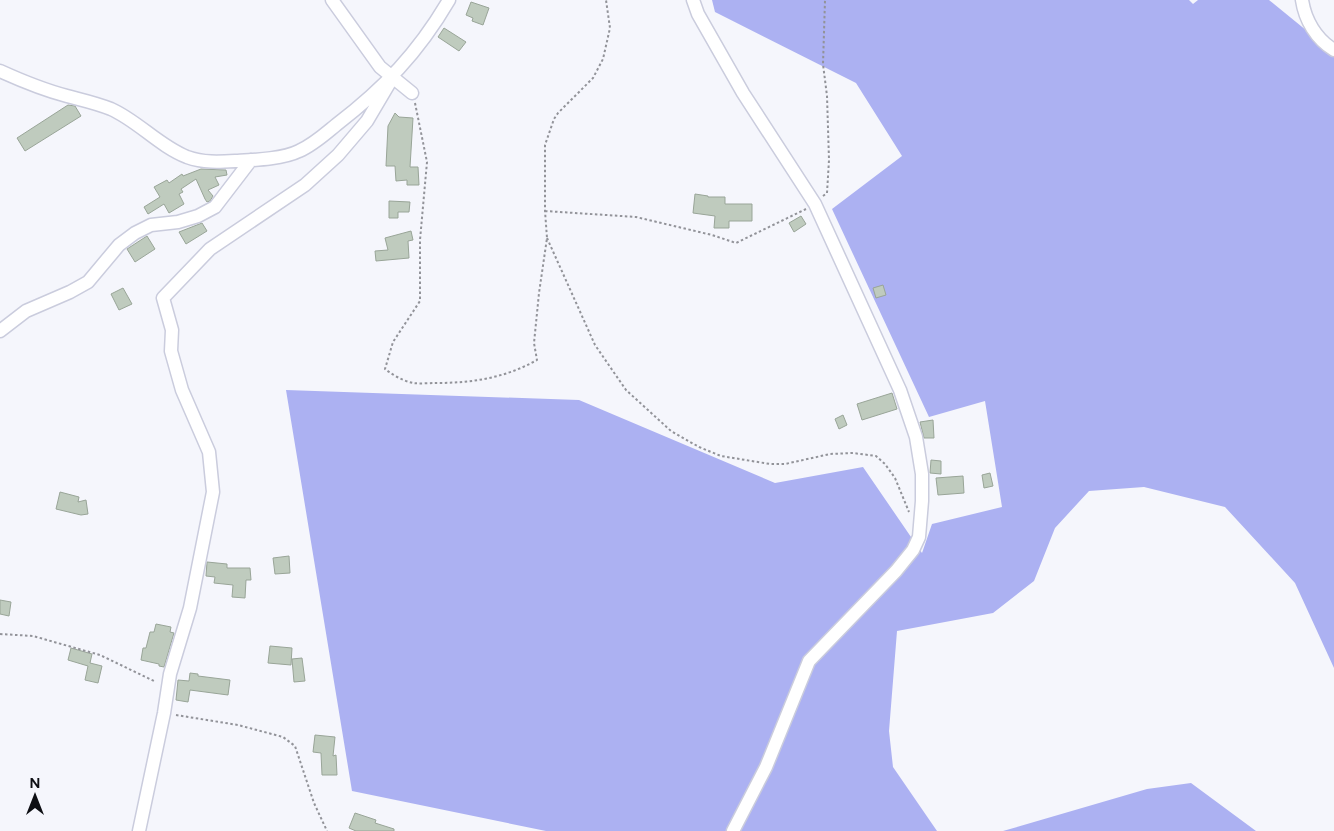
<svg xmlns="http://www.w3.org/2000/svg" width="1334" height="831" viewBox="0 0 1334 831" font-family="Figtree,sans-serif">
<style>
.forest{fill:#acb1f2}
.building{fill:#bfcbbe;stroke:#99a598}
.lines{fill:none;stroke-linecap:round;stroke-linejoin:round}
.minor-casing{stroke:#caccdd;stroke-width:15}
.path{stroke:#929399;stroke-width:2;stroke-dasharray:2.5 2.5;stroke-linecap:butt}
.minor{stroke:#fff;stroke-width:12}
</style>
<rect width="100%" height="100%" fill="#f5f6fc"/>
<path class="forest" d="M712 0H1189L1193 4 1198 0H1269L1334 53V668L1295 583 1225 507 1144 487 1089 491 1055 528 1034 581 993 613 897 631 889 731 893 767 937 831H546L352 791 286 390 579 400 775 483 863 467 922 553 932 524 1002 507 985 401 929 417 832 209 902 156 856 83 715 12Z
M1191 783 1256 831H1003L1147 789Z"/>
<path class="building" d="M471 2 489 8 483 25 472 21 473 18 466 15Z
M444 28 466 42 459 51 438 37Z
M68 105 75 106 81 116 25 151 17 138Z
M395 113 399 117 413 118 410 167H418L419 185H407V180L396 181 395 166H386L388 126Z
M201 169 226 170 227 175 215 177 219 185 208 190 213 196 210 201 207 202 205 199 196 179 181 189 183 192 179 194 184 204 169 213 164 204 148 214 144 207 160 197 154 187 167 180 169 183 182 174 183 176Z
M695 194 708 196V197H725V204H752V221H729V228H714L715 216 693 213Z
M389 201 410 202 409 212H398V218H389Z
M801 216 806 224 794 232 789 223Z
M202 223 207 231 186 244 179 232Z
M411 231 413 240 408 241 409 258 376 261 375 251 388 250 385 238Z
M147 236 155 249 135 262 127 249Z
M883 285 886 295 876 298 873 288Z
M123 288 132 304 119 310 111 294Z
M892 393 897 409 862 420 857 404Z
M843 415 847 425 839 429 835 419Z
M933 420 934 438H924L920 422Z
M931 460 941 461V474L930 473Z
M990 473 993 486 984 488 982 475Z
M963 476 964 493 938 495 936 478Z
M60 492 79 497 78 502 86 500 88 514 81 515 56 509Z
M289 556 290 573 275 574 273 558Z
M207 562 227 564V568H250L251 580H246L245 598 232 597 233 585 214 583 215 577 206 576Z
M0 600 11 602 9 616 0 614Z
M156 624 171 627 170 632 174 633 164 667 159 666V664L141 660 143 648H146L150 632H154Z
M270 646 292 648 291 665 268 663Z
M71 648 92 654 90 663 102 666 98 683 85 680 88 666 68 660Z
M302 658 305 681 294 682 292 659Z
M190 673 198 674V676L230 680 228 695 190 690 188 702 176 700 178 680 189 681Z
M315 735 335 737 333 756 336 755 337 775H322L321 753 313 752Z
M355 813 376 820 375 823 394 829V831H356L349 828Z"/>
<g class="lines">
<g class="minor-casing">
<path id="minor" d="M332 0 380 67 412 93
M693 0 698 14 743 93 815 204 900 390 916 437 922 474V501L919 537 913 550 896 571 809 661 766 767 733 831
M1302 0C1305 20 1316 39 1334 50
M0 71C22 81 44 90 67 96 82 100 96 103 111 109 138 121 159 146 187 157 204 163 219 162 236 161 254 160 283 159 299 151 313 145 325 134 336 125 384 88 418 53 449 0
M0 331 26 311 70 292 88 282 119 245 135 233 151 225 178 222 198 216 215 207 251 160
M139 831 164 713 170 674 190 608 213 492 209 452 182 390 171 351 172 330 163 298 210 249 305 185 338 155 367 121 393 77"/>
</g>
<path class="path" d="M415 103 427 162 420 240V301L393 342 385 369C393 375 403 381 413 383 420 384 429 383 436 383 472 383 505 378 537 360L534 343 539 293 547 238 545 211V145L554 119 558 113 593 78 603 59 610 28 606 0
M823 196 827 193 829 160 827 96 823 64 825 0
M545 211 636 217 712 235 736 243 806 209
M547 238 595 345 626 390 671 431 699 447 721 456 770 464H785L830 454 853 453 876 456 885 464 895 478 909 512
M0 634 33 636 100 655 156 682
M176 715 238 725 283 737 295 746 314 803 327 831"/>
<use href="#minor" class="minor"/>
</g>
<g transform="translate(35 796)" stroke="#f5f6fc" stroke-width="4" paint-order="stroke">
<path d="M0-4L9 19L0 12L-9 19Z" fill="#0e0f14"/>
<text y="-8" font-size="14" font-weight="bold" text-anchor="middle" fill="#0e0f14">N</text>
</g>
</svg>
